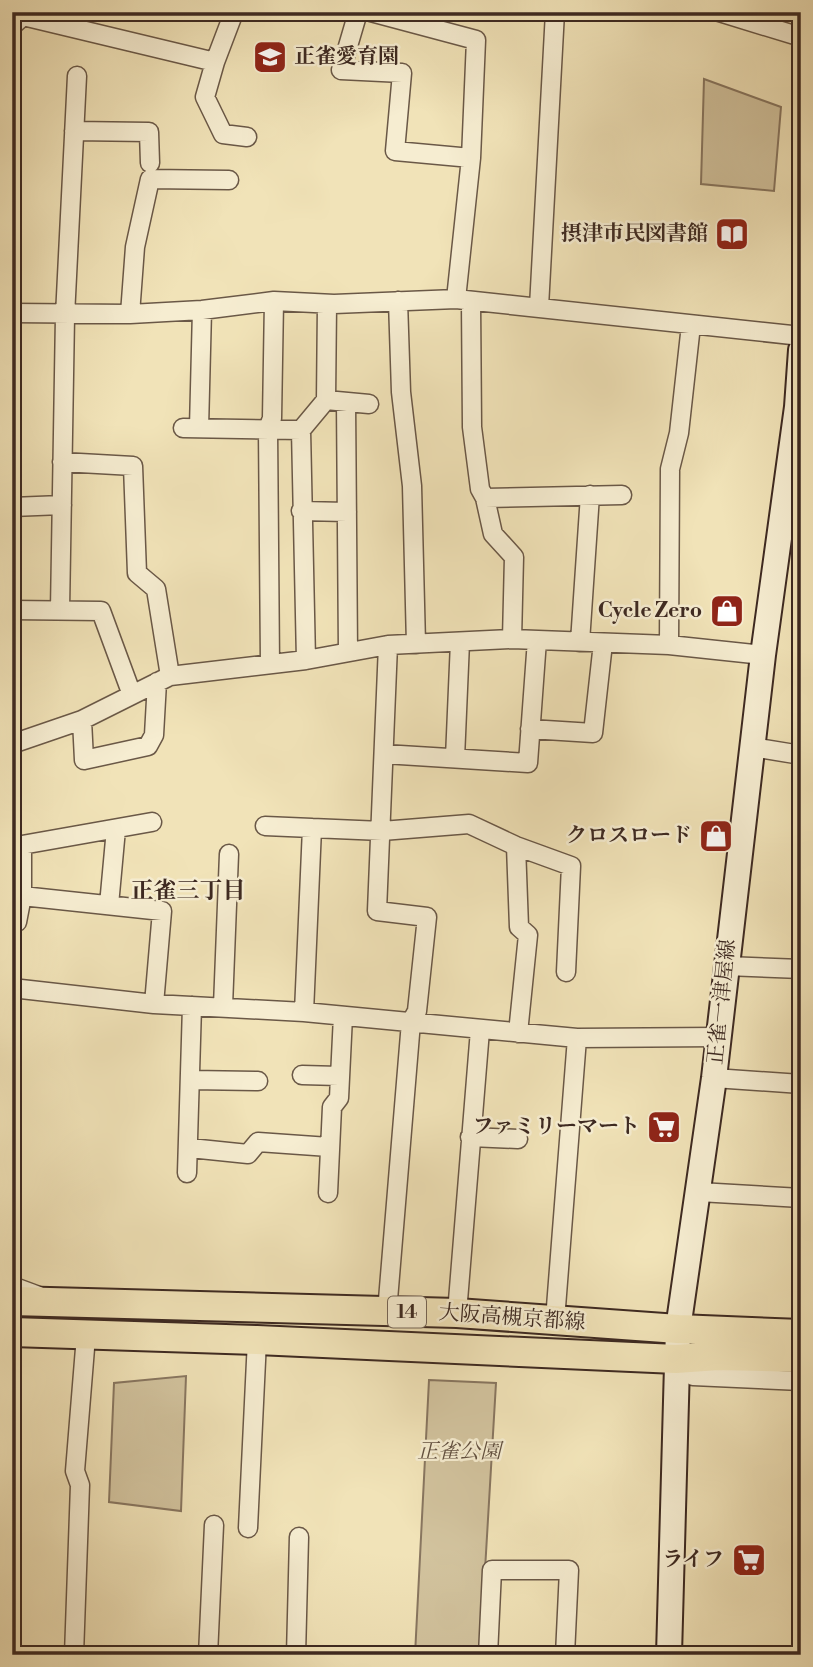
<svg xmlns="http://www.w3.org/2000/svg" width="813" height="1667" viewBox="0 0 813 1667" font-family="'Libre Bodoni','Noto Serif JP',serif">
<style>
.green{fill:#d2c39e;stroke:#887660;stroke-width:2}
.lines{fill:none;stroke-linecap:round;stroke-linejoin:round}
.street-casing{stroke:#6a5847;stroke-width:21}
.secondary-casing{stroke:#3d2921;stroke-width:28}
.primary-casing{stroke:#3d2921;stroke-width:32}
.street{stroke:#f6edd1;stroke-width:18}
.secondary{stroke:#f6edd1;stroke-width:24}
.primary{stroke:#f1e3b8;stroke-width:28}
.labels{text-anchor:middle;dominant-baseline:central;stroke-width:5;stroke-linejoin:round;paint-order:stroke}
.shield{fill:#f6edd1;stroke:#746456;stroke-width:2}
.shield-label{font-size:19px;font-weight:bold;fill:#3d2921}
.poi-label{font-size:21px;font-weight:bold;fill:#3d2921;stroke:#f6edd1;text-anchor:end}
.street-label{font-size:21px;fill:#3d2921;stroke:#f6edd1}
.park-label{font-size:21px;font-style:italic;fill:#625040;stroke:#f6edd1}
.neighbourhood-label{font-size:23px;font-weight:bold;fill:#3d2921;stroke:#f6edd1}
</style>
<rect width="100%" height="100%" fill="#f1e3b8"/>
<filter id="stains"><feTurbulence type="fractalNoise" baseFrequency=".00286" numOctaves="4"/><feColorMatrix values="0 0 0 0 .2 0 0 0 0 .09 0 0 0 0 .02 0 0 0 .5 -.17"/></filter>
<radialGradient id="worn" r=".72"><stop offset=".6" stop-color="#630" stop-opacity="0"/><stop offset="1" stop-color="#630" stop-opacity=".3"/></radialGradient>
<path class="green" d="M704 79 781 107 774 191 701 184Z
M186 1376 181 1511 109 1502 114 1383Z
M429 1380 496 1383 480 1655H415Z"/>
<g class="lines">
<g class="street-casing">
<path id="street" d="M358 12 341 70 402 73 395 151 471 158
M371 12 476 40 471 158 456 299
M719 12 801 37
M12 26 23 16 215 62 234 12
M215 62 205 97 223 134 247 137
M74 131 149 132 150 163
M398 301 401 392 412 486 416 644
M471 302 472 427 480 489 485 498 493 534 514 557 512 639
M539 307 555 12
M12 313 130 314 202 310 274 301 334 304 456 299 801 336
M130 314 135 247 150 179 229 180
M326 400 327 304
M346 402 348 652
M183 428 301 430 326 400 369 404
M199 428 202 310
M301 430 306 660
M62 462 133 466 137 573 156 589 170 676
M485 498 622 495
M12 507 62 505
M301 511 347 512
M12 610 101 611 132 695
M60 610 65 316 77 76
M580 642 590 495
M669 645 670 469 679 433 691 325
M270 664 268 429 272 418 274 301
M82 720 84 760 148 746 154 735 157 682
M530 729 593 733 603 643
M12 744 82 720 170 676 306 660 388 645 512 639 669 645 763 655
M752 747 801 755
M384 754 528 763 537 640
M455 758 460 642
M152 822 22 845V896L162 911 154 1004
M265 826 382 831 469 824 516 846 571 866 566 972
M516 846 519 927 528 935 518 1033
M109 905 116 829
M12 922H17L22 896
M726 966 801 969
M12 988 154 1004 304 1012 577 1038 718 1037
M223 1006 229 854
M304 1012 312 828
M302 1075 339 1076
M714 1078 801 1084
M191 1080 258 1081
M470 1137 518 1139
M190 1148 248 1154 258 1142 329 1147
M187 1173 192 1006
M699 1192 801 1198
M328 1193 332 1107 339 1098 343 1016
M12 1286 39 1296
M387 1312 411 1022 417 1011 427 917 377 911 388 645
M457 1313 480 1030
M555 1320 577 1038
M676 1359 693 1376 801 1381
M248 1528 257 1340
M74 1655 80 1485 75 1471 86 1336
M208 1655 214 1525
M296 1655 299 1537
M488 1655 492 1570H569L565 1655"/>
</g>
<g class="secondary-casing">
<path id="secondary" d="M669 1655 678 1329 714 1078 763 655 797 407 801 350"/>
</g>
<g class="primary-casing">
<path id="primary" d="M12 1301 457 1313 678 1329 801 1334
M12 1332 257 1340 676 1359 718 1356 801 1358"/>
</g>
<use href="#street" class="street"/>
<use href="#secondary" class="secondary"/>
<use href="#primary" class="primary"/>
</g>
<defs>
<g id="school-square" transform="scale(1.75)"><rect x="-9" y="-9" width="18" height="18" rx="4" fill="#8f2418" stroke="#f6edd1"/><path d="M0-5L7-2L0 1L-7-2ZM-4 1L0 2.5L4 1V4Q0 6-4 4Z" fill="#fff"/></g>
<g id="library-square" transform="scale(1.75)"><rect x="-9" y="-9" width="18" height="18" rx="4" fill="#8f2418" stroke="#f6edd1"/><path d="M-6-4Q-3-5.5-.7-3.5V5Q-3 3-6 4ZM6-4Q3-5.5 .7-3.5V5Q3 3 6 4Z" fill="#fff"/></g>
<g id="shop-square" transform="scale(1.75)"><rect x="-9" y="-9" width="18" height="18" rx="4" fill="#8f2418" stroke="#f6edd1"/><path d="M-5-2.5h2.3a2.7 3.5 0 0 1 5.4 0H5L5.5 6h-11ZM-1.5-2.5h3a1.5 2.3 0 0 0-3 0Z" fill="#fff"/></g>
<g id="supermarket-square" transform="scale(1.75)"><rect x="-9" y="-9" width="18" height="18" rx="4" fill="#8f2418" stroke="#f6edd1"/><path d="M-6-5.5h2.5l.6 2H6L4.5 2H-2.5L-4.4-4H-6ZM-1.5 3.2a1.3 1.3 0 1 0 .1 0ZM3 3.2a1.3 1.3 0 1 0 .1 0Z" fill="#fff"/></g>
</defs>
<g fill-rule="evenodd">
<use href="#school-square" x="270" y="57"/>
<use href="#library-square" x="732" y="234"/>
<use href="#shop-square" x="727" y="611"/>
<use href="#shop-square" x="716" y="836"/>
<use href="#supermarket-square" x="664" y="1127"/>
<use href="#supermarket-square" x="749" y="1560"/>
</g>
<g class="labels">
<rect class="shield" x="388" y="1296.5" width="38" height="31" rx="5"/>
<g class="shield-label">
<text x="407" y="1312">14</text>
</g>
<g class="poi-label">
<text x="294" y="57" text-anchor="start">正雀愛育園</text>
<text x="708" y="234">摂津市民図書館</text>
<text x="702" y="611">Cycle Zero</text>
<text x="692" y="836">クロスロード</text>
<text x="640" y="1127">ファミリーマート</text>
<text x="724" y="1560">ライフ</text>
</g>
<g class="street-label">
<text transform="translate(722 1002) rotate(-84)">正雀一津屋線</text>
<text transform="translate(512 1318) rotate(4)">大阪高槻京都線</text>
</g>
<g class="park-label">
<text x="459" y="1452">正雀公園</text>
</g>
<g class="neighbourhood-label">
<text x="188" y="891">正雀三丁目</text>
</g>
</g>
<rect width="813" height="1667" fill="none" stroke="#f1e3b8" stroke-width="42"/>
<rect x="14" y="14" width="785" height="1639" fill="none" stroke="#3d2921" stroke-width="3.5"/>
<rect x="21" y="21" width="771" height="1625" fill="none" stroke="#3d2921" stroke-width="2"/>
<rect width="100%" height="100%" filter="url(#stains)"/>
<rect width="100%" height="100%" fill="url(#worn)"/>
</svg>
